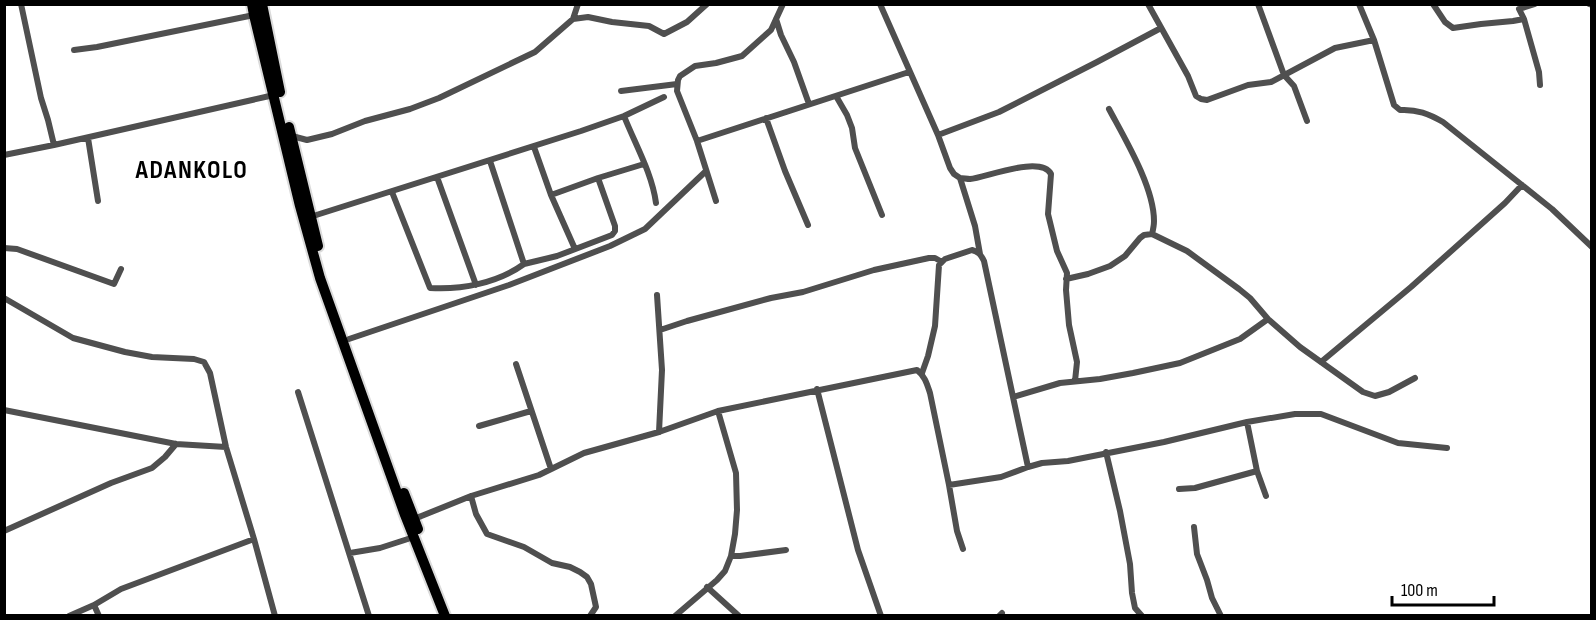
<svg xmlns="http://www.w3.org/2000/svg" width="1596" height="620" viewBox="0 0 1596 620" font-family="'Sofia Sans Condensed',sans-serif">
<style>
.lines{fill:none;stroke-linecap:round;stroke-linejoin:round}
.primary-casing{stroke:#dbdbdb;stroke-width:14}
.minor{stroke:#4f4f4f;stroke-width:6}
.primary{stroke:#000;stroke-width:10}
.labels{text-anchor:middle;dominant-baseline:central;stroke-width:5;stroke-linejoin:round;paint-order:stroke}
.district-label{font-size:26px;font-weight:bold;letter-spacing:1.5px;fill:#000;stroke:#fff}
</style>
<rect width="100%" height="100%" fill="#fff"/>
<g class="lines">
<g class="primary-casing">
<path id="primary" d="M252 4 254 15 300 206 320 278 405 515 445 616
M262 4 280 92
M289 127 318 246
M404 493 418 529"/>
</g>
<path class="minor" d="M21 4 41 98 48 120 54 145
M880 4 938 135 950 168 954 174 960 178 975 226 980 254
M1148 4 1188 76 1196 96 1201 99 1207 100 1248 85 1271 82 1335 48 1374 40
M1258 4 1284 75 1294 86 1307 121
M1359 4 1374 40 1394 105 1400 110C1417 109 1429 114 1443 122L1552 209 1592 247
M1433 4 1445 22 1453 28 1481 24 1513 21 1524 19 1539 72 1540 85
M1589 4 1592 5
M573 19 588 17 612 22 649 26 664 34 687 22 707 4
M776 19 781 35 794 62 809 104
M1524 19 1519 9 1535 4
M74 50 97 47 254 15
M621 91 677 84
M836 96 847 115 852 128 855 148 882 215
M1109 109C1125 139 1154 187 1154 221 1154 225 1153 230 1152 234
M624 116C635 144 652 173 656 203
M766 118 785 171 808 225
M938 135 999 112 1097 62 1161 28
M292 136 307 140 332 134 365 121 410 109 439 98 535 52 573 19 578 4
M88 138 98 201
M697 141 909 72
M534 147 551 195 575 249
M4 155 54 145 274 95
M437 177 476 285
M960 178C963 178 967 179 970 179 987 177 1041 155 1051 174L1048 214 1057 251 1067 273 1066 290 1069 325 1077 362 1075 381
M392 192 430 288C461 290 498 283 524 264L490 161
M551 195 598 178 644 164
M716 201 697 141 677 91 678 80 680 76 695 66 716 63 742 56 771 30 783 4
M310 217 581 131 624 116 664 97
M4 248 17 249 114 284 121 269
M524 264 557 256 612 235 615 231V226L598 178
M1066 279 1088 274 1110 266 1125 256 1140 238 1144 235 1152 234 1187 251 1239 289 1250 298 1268 319 1300 347 1363 392 1375 396 1389 392 1415 378
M657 295 662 370 659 432
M4 298 73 338 125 352 152 357 194 359 204 362 210 373 226 447 254 539 275 616
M660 330 687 321 771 298 803 292 874 270 929 258H935L942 262
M349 339 509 285 610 246 645 229 706 171
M1321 362 1411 287 1505 203 1522 185
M516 364 551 469
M922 373 928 356 935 326 939 265 945 259 972 250C979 252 981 255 984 261L1013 397
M817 389 858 550 881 616
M298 392 369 616
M4 410 176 444 226 447
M1247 422 1257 471 1266 496
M479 426 531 411
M1106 452 1120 511 1130 564 1132 593 1135 608 1142 616
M1028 467 1042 463 1068 461 1164 442 1247 422 1295 414H1321L1398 443 1447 448
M949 485 957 531 963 549
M1179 489 1195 488 1257 471
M471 496 476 514 487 534 524 547 552 563 570 567 580 572 587 577 591 584 596 607 590 616
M414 519 471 496 539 475 584 453 659 432 718 411 917 370C925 376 927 384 930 393L949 485 1001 477 1028 467 1013 397 1060 383 1100 379 1133 373 1180 363 1240 339 1268 319
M1194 527 1197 554 1207 580 1212 598 1221 616
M4 531 111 483 152 468 165 457 176 444
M350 553 380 548 414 537
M731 556H740L786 550
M707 587 739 616
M94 605 99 616
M69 616 94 605 121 589 254 539
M675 616 717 580 725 571 731 556 735 534 737 510 736 473 718 411
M999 616 1002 613"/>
<use href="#primary" class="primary"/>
</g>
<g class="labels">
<g class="district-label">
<text x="192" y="170">ADANKOLO</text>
</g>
</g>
<rect width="1596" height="620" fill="none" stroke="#000000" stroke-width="12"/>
<path d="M1392 596v9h102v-9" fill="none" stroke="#000000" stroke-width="3"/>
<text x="1401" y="596" font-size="18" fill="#000000" stroke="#ffffff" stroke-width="4.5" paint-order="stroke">100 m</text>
</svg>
